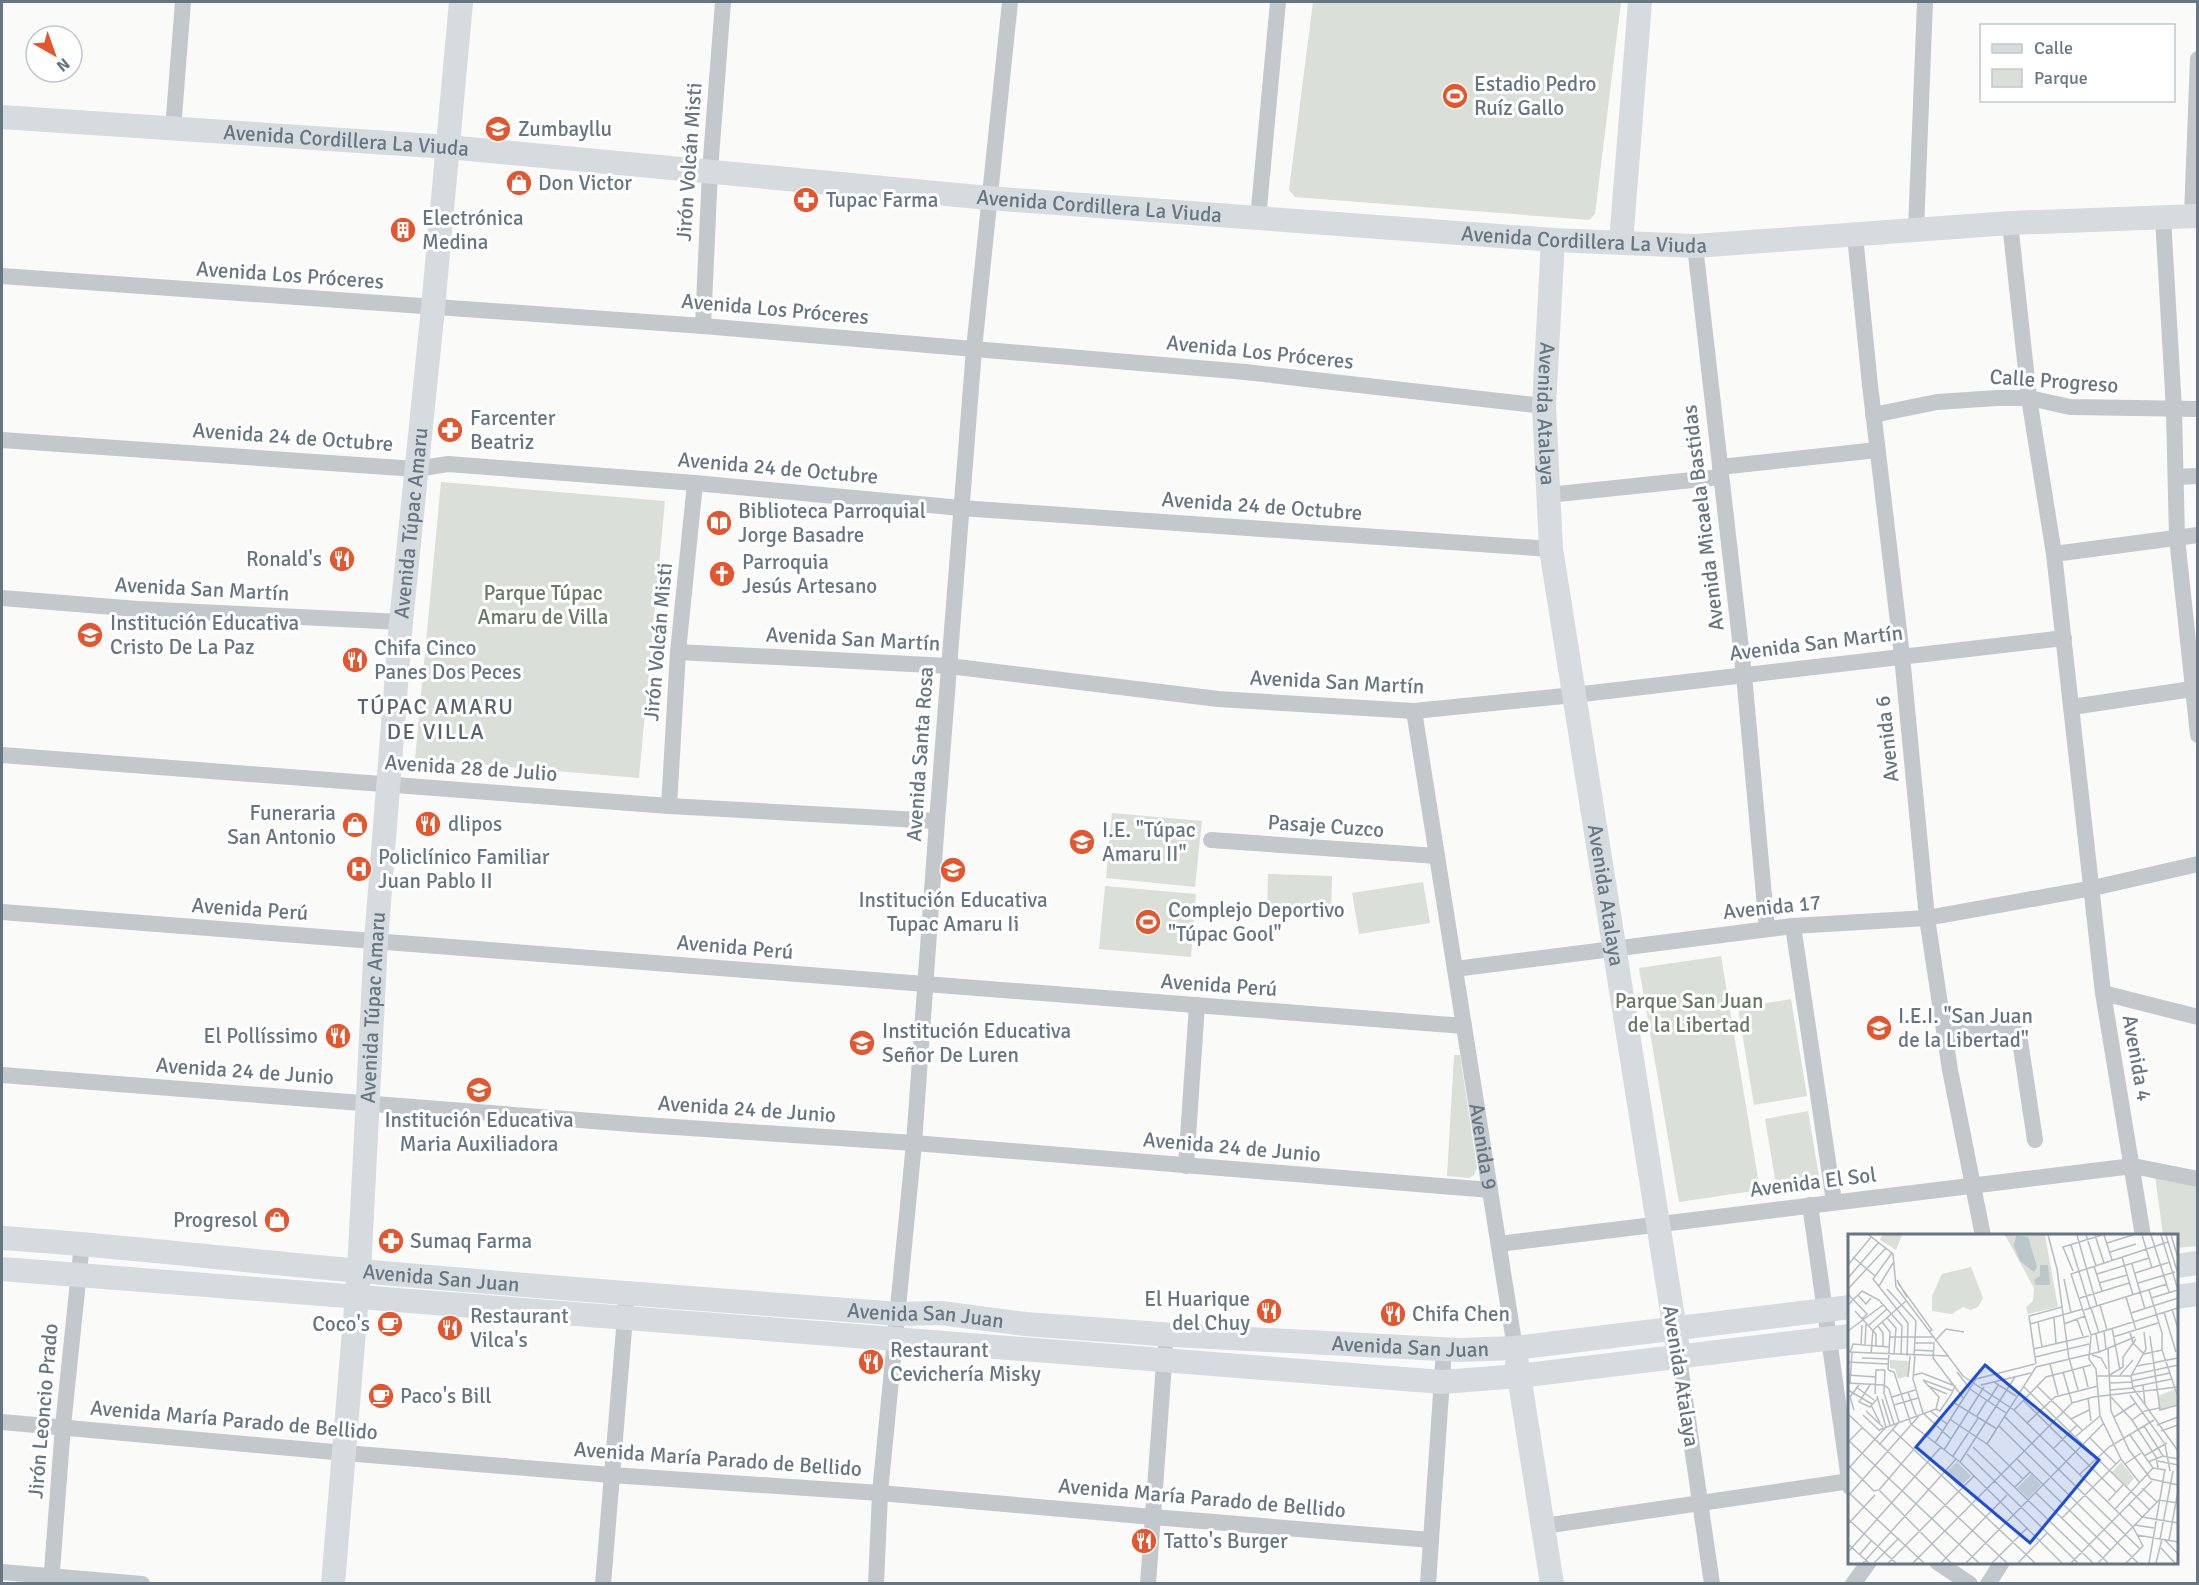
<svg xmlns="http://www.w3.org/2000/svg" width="2199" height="1585" viewBox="0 0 2199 1585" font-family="Signika,sans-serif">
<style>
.green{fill:#dadfd7}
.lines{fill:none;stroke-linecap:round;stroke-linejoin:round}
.street{stroke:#c3c8cc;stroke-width:16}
.secondary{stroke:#d6dbdf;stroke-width:24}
.labels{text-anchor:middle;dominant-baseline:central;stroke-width:6;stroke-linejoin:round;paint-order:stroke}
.poi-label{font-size:21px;fill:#657683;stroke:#fff;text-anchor:start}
.street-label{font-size:21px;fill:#657683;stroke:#fff}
.park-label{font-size:21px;fill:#687a64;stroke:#fff}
.neighbourhood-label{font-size:22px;letter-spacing:1.5px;fill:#57646e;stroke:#fff}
.inset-road{fill:none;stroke:#b5bdc2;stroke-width:1.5}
.view{fill:#1d4ed8;fill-opacity:0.15;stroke:#1d4ed8;stroke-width:3}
.inset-edge{fill:none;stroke:#657683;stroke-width:3}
</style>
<rect width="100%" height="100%" fill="#fafaf8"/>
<path class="green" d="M1313 2H1621L1595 214 1589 220 1295 197 1289 190Z
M441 482 665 501 639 778 415 759Z
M1112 813 1202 821 1195 887 1106 878Z
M1268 874 1332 876 1331 917 1267 915Z
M1423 882 1430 923 1359 934 1352 893Z
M1105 886 1196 894 1191 957 1099 949Z
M1721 956 1760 1190 1679 1202 1639 968Z
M1791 999 1807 1096 1754 1105 1738 1008Z
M1454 1055H1460L1477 1168 1474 1175 1469 1178 1447 1176Z
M1808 1111 1820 1182 1777 1190 1765 1119Z
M2155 1176 2197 1186V1246L2177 1248 2176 1236 2163 1235Z"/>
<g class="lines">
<g class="street">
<path d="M173 129 183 2"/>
<path d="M2192 215 2198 59"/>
<path d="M2163 217 2174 410 2177 538 2198 735"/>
<path d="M1258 219 1278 2"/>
<path d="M2010 223 2029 398 2054 554 2103 993 2143 1236"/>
<path d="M1916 230 1925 2"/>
<path d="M1855 236 1870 385 1902 656 1927 918 1950 1070 1983 1236"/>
<path d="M1695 246 1744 675 1767 929"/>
<path d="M2 276 703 326 1245 372 1544 406"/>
<path d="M703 326 710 171 723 2"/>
<path d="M1873 415 1937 402 1997 398H2029L2070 407 2198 409"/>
<path d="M2 440 416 469 448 464 695 483 961 508 1551 549"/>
<path d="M1720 467 1877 450"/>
<path d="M2176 477 2198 476"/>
<path d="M1548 495 1721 477"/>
<path d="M2054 554 2198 535"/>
<path d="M2 598 138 609 401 622"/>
<path d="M678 652 949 666 1218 699 1414 711 1574 695 2064 638"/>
<path d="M2072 707 2192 689"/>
<path id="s1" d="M1414 711 1515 1348"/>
<path d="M2 755 669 806 937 821"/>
<path d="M669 806 678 652 695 483"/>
<path d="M1211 840 1437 856"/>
<path d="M2 912 1464 1026"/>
<path d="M1793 926 1834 1202"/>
<path d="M1455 969 1793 926 1927 918 2093 888 2198 864"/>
<path d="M2103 993 2198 1017"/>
<path d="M1945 1036C1966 1032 2001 1019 2019 1034L2035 1140"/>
<path d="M2 1075 644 1125 914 1143 1490 1190"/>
<path d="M1186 1166 1197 1005"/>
<path d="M1810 1205 1850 1487"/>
<path d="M1499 1244 2133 1166 2198 1179"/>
<path d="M1679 1358 1712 1584"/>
<path d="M2 1422 345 1453 611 1475 880 1493 1153 1517 1431 1540"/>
<path d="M1544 1526 1850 1481"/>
<path d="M1937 1562 1970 1584"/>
<path d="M2 1572 142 1584"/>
<path d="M51 1584 63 1426 82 1243"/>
<path d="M603 1584 627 1293"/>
<path d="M876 1584 880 1493 914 1143 937 821 974 349 1010 2"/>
<path d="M1148 1584 1165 1350"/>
<path d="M1428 1584 1444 1350"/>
<path d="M1853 1584 1869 1562"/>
<path d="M1988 1584 2002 1562"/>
</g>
<g class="secondary">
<path id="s2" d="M2 117 448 147 989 198 1553 240 1695 246 2010 223 2198 216"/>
<path id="s3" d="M1553 240 1544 406 1551 549 1677 1343"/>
<path d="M1621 242 1640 2"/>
<path id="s4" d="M2 1238C97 1244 191 1255 286 1264 490 1284 694 1298 898 1314L941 1313 1025 1324 1174 1335 1459 1350 1515 1348 1850 1307"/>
<path d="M2176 1266 2198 1263"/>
<path d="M2 1269 1442 1382 1519 1376 1850 1336"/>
<path d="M2176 1297 2198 1294"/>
<path d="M1517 1363 1552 1584"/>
<path id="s5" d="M333 1584 359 1271 376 941 401 622 433 308 461 2"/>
</g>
</g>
<defs>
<g id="stadium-disc" transform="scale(1.35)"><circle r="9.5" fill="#e4572e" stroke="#fff"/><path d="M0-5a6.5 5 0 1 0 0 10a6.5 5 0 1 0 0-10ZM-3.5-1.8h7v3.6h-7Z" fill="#fff"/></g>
<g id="school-disc" transform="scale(1.35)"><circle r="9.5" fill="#e4572e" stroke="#fff"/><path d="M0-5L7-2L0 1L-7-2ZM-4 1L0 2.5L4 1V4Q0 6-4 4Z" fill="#fff"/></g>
<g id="shop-disc" transform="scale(1.35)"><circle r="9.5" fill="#e4572e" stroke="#fff"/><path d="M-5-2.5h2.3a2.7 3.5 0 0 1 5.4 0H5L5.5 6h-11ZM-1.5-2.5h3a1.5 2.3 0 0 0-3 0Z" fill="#fff"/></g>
<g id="pharmacy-disc" transform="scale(1.35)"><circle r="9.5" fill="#e4572e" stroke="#fff"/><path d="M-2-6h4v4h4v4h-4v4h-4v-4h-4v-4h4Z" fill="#fff"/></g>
<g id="building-disc" transform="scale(1.35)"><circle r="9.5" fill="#e4572e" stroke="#fff"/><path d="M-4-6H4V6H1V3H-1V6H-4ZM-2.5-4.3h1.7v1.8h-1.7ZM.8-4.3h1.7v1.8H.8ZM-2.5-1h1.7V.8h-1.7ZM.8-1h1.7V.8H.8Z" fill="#fff"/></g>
<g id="library-disc" transform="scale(1.35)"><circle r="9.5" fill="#e4572e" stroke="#fff"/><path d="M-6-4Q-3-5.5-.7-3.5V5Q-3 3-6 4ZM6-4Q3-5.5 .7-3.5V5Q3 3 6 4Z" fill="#fff"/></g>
<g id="restaurant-disc" transform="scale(1.35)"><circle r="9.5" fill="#e4572e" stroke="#fff"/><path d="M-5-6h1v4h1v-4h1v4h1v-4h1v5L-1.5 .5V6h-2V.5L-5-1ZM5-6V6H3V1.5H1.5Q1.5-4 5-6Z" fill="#fff"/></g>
<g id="church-disc" transform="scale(1.35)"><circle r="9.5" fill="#e4572e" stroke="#fff"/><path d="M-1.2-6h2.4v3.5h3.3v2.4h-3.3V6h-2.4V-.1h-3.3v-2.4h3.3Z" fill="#fff"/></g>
<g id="hospital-disc" transform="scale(1.35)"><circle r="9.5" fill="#e4572e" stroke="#fff"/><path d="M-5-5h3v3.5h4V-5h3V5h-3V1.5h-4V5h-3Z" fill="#fff"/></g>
<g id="cafe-disc" transform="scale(1.35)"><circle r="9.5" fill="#e4572e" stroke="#fff"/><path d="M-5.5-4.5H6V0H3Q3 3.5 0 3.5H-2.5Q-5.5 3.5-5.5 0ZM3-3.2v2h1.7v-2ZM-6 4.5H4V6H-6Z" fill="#fff"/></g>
</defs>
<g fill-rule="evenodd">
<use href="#stadium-disc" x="1455" y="96"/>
<use href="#school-disc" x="498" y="129"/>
<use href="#shop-disc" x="519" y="183"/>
<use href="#pharmacy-disc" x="806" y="200"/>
<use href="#building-disc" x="403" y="230"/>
<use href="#pharmacy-disc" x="450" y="430"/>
<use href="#library-disc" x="719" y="523"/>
<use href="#restaurant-disc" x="342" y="559"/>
<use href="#church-disc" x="722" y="574"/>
<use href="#school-disc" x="90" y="635"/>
<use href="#restaurant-disc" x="355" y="660"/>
<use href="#restaurant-disc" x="428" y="824"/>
<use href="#shop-disc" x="355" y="825"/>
<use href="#school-disc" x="1082" y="842"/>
<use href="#hospital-disc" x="359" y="869"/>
<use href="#school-disc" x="953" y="870"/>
<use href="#stadium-disc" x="1148" y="922"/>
<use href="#school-disc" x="1879" y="1028"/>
<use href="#restaurant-disc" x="338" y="1036"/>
<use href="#school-disc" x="862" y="1043"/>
<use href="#school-disc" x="479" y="1090"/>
<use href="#shop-disc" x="277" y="1220"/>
<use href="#pharmacy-disc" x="391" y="1241"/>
<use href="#restaurant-disc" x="1269" y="1311"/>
<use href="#restaurant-disc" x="1393" y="1314"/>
<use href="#cafe-disc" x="390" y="1324"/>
<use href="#restaurant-disc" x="450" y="1328"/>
<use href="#restaurant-disc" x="871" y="1362"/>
<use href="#cafe-disc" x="381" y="1396"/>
<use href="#restaurant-disc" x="1144" y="1541"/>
</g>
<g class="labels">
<g class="poi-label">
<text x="1474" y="84">Estadio Pedro<tspan x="1474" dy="24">Ruíz Gallo</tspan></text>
<text x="518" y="129">Zumbayllu</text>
<text x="538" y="183">Don Victor</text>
<text x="826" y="200">Tupac Farma</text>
<text x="422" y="218">Electrónica<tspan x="422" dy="24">Medina</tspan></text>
<text x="470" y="418">Farcenter<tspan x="470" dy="24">Beatriz</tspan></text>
<text x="738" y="511">Biblioteca Parroquial<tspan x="738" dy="24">Jorge Basadre</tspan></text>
<text x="322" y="559" text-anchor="end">Ronald's</text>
<text x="742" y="562">Parroquia<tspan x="742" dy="24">Jesús Artesano</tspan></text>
<text x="110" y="623">Institución Educativa<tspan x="110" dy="24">Cristo De La Paz</tspan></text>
<text x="374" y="648">Chifa Cinco<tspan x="374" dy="24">Panes Dos Peces</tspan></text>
<text x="336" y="813" text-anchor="end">Funeraria<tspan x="336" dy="24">San Antonio</tspan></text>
<text x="448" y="824">dlipos</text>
<text x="1102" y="830">I.E. "Túpac<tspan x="1102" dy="24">Amaru II"</tspan></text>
<text x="378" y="857">Policlínico Familiar<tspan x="378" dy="24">Juan Pablo II</tspan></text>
<text x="953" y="900" text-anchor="middle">Institución Educativa<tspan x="953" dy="24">Tupac Amaru Ii</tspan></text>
<text x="1168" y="910">Complejo Deportivo<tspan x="1168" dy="24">"Túpac Gool"</tspan></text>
<text x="1898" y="1016">I.E.I. "San Juan<tspan x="1898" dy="24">de la Libertad"</tspan></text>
<text x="882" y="1031">Institución Educativa<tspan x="882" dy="24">Señor De Luren</tspan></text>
<text x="318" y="1036" text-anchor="end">El Pollíssimo</text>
<text x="479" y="1120" text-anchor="middle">Institución Educativa<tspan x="479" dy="24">Maria Auxiliadora</tspan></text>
<text x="258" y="1220" text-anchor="end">Progresol</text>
<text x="410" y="1241">Sumaq Farma</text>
<text x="1250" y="1299" text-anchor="end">El Huarique<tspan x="1250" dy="24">del Chuy</tspan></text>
<text x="1412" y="1314">Chifa Chen</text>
<text x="470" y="1316">Restaurant<tspan x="470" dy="24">Vilca's</tspan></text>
<text x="370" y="1324" text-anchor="end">Coco's</text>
<text x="890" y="1350">Restaurant<tspan x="890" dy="24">Cevichería Misky</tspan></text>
<text x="400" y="1396">Paco's Bill</text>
<text x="1164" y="1541">Tatto's Burger</text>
</g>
<g class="street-label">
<text stroke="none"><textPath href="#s2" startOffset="345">Avenida Cordillera La Viuda</textPath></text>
<text transform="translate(689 162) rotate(-86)">Jirón Volcán Misti</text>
<text stroke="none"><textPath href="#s2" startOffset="1101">Avenida Cordillera La Viuda</textPath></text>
<text stroke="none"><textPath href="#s2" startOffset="1587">Avenida Cordillera La Viuda</textPath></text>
<text transform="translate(290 275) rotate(4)">Avenida Los Próceres</text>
<text transform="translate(775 309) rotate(5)">Avenida Los Próceres</text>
<text transform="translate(1260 352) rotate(6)">Avenida Los Próceres</text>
<text transform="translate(2054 381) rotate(4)">Calle Progreso</text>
<text stroke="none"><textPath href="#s3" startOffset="174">Avenida Atalaya</textPath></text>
<text transform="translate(293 437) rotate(4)">Avenida 24 de Octubre</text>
<text transform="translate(778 468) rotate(5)">Avenida 24 de Octubre</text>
<text transform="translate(1262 506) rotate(4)">Avenida 24 de Octubre</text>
<text transform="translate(1703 518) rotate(-97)">Avenida Micaela Bastidas</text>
<text stroke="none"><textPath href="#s5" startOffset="1064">Avenida Túpac Amaru</textPath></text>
<text transform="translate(202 589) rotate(3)">Avenida San Martín</text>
<text transform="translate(853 639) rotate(3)">Avenida San Martín</text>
<text transform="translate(658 642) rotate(-85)">Jirón Volcán Misti</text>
<text transform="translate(1816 643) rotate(-7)">Avenida San Martín</text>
<text transform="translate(1337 682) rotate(3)">Avenida San Martín</text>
<text transform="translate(1887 739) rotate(-96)">Avenida 6</text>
<text transform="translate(920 754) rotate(-86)">Avenida Santa Rosa</text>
<text transform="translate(471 768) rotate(4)">Avenida 28 de Julio</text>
<text transform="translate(1326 826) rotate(4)">Pasaje Cuzco</text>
<text stroke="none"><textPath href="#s3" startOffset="660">Avenida Atalaya</textPath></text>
<text transform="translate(1772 907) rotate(-6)">Avenida 17</text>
<text transform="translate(250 909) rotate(4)">Avenida Perú</text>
<text transform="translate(735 947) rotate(5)">Avenida Perú</text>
<text transform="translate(1219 985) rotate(4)">Avenida Perú</text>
<text stroke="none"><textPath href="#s5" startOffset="578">Avenida Túpac Amaru</textPath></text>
<text transform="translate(2137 1058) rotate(80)">Avenida 4</text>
<text transform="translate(245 1071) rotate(4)">Avenida 24 de Junio</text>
<text transform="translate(747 1109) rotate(4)">Avenida 24 de Junio</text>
<text transform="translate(1232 1147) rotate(5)">Avenida 24 de Junio</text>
<text stroke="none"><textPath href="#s1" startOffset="441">Avenida 9</textPath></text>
<text transform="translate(1813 1182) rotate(-7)">Avenida El Sol</text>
<text stroke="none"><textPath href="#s4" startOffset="441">Avenida San Juan</textPath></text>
<text stroke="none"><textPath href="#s4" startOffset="927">Avenida San Juan</textPath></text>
<text stroke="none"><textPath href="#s4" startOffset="1413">Avenida San Juan</textPath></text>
<text transform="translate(1681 1376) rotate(81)">Avenida Atalaya</text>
<text transform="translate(43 1411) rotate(-85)">Jirón Leoncio Prado</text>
<text transform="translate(234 1420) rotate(5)">Avenida María Parado de Bellido</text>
<text transform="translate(718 1459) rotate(4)">Avenida María Parado de Bellido</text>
<text transform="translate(1202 1498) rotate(5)">Avenida María Parado de Bellido</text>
</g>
<g class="park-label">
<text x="543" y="593">Parque Túpac<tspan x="543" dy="24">Amaru de Villa</tspan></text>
<text x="1689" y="1001">Parque San Juan<tspan x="1689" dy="24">de la Libertad</tspan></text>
</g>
<g class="neighbourhood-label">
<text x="436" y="706">TÚPAC AMARU<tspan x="436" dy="25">DE VILLA</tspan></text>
</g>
</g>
<g transform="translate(1848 1234)">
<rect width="330" height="330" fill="#fafaf8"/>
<path d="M34 1H54L48 16 32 6ZM157 1H197L210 73 180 80 178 73 185 67 186 54ZM123 33 135 64 130 73 123 76 115 73 104 80 84 77V62L94 40ZM42 126 61 127 60 142 50 145 47 135 42 134ZM327 155 330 170 312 176 310 162ZM109 228 123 242 111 254 97 239ZM273 228 286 244 279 253 264 238ZM183 240 193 251 180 264 169 254Z" fill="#dadfd7"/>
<path d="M168 1 180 3 189 33 186 38 172 27 166 12ZM192 31H200L202 51H188L186 46 192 42Z" fill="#bbc7cb"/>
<path class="inset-road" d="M21 1 45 20 48 53 115 142 166 176 285 293 295 312 278 329M200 1 209 35 221 125M229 1 249 72M238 1 248 32M247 1 256 29M256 1 264 26M294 1 304 34M303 1 321 58M313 1 330 56M318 1 330 40M323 1 330 24M259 9 285 1M223 11 242 74M262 18 288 10M44 19 25 45 60 89 59 122M5 23 27 42M274 23 285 61M284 30 297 75M0 31 24 2M246 32 254 57M225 37 215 13 254 1M287 39 322 28M249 40 301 24M0 44 31 8M216 45 223 79M49 46 59 63M50 49 84 96 81 98M251 49 279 41M290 49 327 38M31 52 45 29M0 55 38 14M39 55 68 87M301 56 314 99V116L330 163M0 60 19 80 14 85M10 61 18 70 23 64M278 63 288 96M232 64 281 49M303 64 330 56M0 71 14 57 31 66 54 92 53 121M252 71 259 96M243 74 251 99M324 75 330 95M236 76 319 50M7 77 28 100V112M316 78 328 118M283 79 330 64M39 84 48 94 46 121M206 84 208 109M229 85 235 102M34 88 42 98 40 136M190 88 194 113M182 90 235 75M216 90 237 82M20 92 39 75M30 92 35 99V112M264 94 272 136M25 96 58 67M0 97 35 71M256 97 258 115M282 98 285 109 296 120M296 98 298 115 283 142 285 154 330 217M248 100 251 118M243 101 223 40 320 8M243 101 241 125 248 135 252 182 273 225 291 248M243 101 330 74M302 102 312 176 330 171M42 103H85M265 103 310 89M87 107 98 95 116 98M67 109H87M86 110 85 124 116 165M13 111 14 91M17 111 18 90M185 115 241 102M260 115 263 177 281 216 303 245 330 251M66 116 85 117M0 118 101 122M2 119 5 110 41 113M23 120 25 96M296 120 314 116M244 121 253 124 259 135M66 122 68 87M67 122 65 145 75 179 103 205M187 123 241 110M14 124 40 125M221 124 230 156M0 128 40 130M188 130 181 82 214 73M202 130 210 161M289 132 330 124M235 133 240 153M37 136 36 159 46 190M40 136 46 138 63 190 112 228 214 329M109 138 122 155 158 179M215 138 224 169M0 141 28 143M272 141 285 126M284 141 330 131M249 142H283M260 142 275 133V123L288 105M60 143 62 122M284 147 322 139M146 148 168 162M0 149 36 151M2 149 4 119M262 149 284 148M22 151 11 168 22 173 30 164M133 151 183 139M295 151 297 170M80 152 99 160M175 152 302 276M189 152 234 196M8 153 26 166M285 153 324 145M0 156 24 170M262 156 285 154M60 158 68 181M27 160 28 136H37M282 161 317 210 322 237M29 162 38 193M262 162 284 186 308 223 310 234M44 163 67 156M240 164 243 187M34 165 42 191M175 166 268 258M140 167 151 150M23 171 32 189M46 171 70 164M88 175 91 163 75 146 105 157M6 176 2 163 11 151M166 176 198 143 243 131M18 177 35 193M82 177 99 190M0 180 159 329M15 181 32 197M129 182 139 166M156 182 292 315M266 183 288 169M223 185 241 176M103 186 139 210 175 245M284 186 297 177 311 174M179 189 207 163 250 152M309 191 330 183M151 192 290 329M296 192 315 222M31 196 88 175 92 177 103 161 107 152 74 139 66 141M45 196 187 329M313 197 330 191M282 201 305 234 318 236M79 203 105 168 149 195M227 203 252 182M242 204 268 230M0 206 131 329M0 208 14 194M87 209 128 145 187 130M139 210 188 133 251 118 287 103M31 211 51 188 41 155 36 151M125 213 245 329M206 214 229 191M96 216 136 153M119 220 230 329M105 222 131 183M296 222 319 209M169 225 262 316M310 227 330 231M112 228 167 143M300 228 315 222 330 225M277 230 293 219M1 232 26 257 30 256M0 235 37 194M232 240 261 213 306 186M167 253 182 238M294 254 309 268M31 256 103 329M31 256 77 202M1 259 76 329M188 259 260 329M0 262 71 182M260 267 275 251M281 270 294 283 330 289M267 275 305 234M214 284 273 225M0 285 48 329M0 290 27 261M287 291 306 294M289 301 330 308M312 305 325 237M317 306 330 320M321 306 330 257M0 310 21 329M313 314 327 329M0 318 93 213M12 320 24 306M15 329 108 225M26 329 51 304M40 329 126 242M65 329 224 169 245 163 330 153M93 329 159 261M118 329 256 189M144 329 179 294M170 329 199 299M223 329 304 247M250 329 311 266 330 269M301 329 317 235M308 329 314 305"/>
<path class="view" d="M137 131 251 226 182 309 68 213Z"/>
<rect width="330" height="330" class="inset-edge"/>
</g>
<rect width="2199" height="1585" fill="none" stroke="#657683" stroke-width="6"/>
<rect x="1980" y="24" width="195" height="78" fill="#ffffff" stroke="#c1c8cd" stroke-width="1.5"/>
<rect x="1992" y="44" width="30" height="9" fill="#d6dbdf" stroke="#c1c8cd" stroke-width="1.5"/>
<text x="2034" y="54" font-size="18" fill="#657683">Calle</text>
<rect x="1992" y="69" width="30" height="18" fill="#dadfd7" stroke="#c1c8cd" stroke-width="1.5"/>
<text x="2034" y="84" font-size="18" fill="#657683">Parque</text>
<g transform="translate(54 54) rotate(140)"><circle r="28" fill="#ffffff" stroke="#c1c8cd" stroke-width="1.5"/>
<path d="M0-4.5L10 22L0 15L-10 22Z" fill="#e4572e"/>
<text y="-9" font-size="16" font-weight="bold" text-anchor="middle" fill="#657683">N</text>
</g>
</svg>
